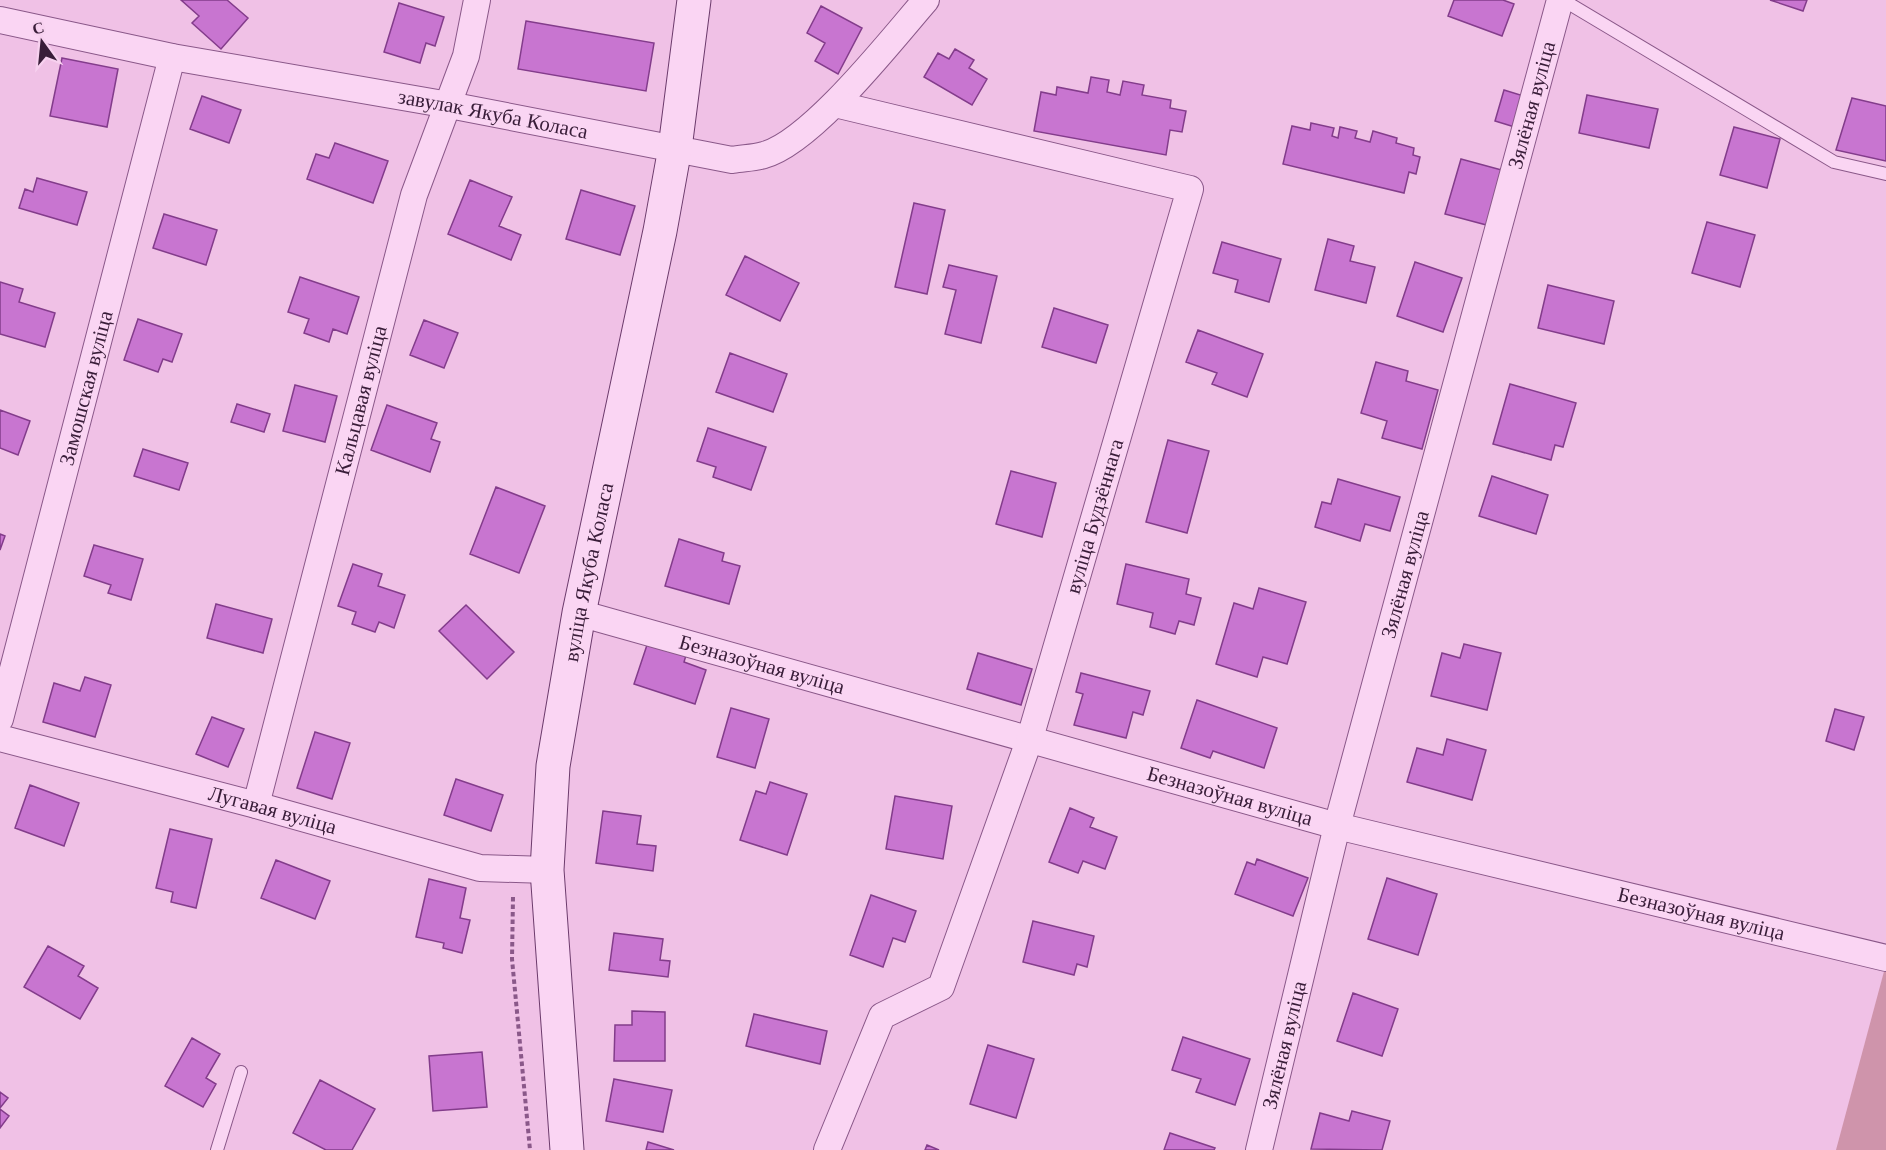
<svg xmlns="http://www.w3.org/2000/svg" width="1886" height="1150" viewBox="0 0 1886 1150" font-family="'Times New Roman',serif">
<style>
.green{fill:#cf94ab}
.building{fill:#c875d0;stroke:#833c8b;stroke-width:1.5}
.lines{fill:none;stroke-linecap:round;stroke-linejoin:round}
.service-casing{stroke:#8a5889;stroke-width:14}
.minor-casing{stroke:#8a5889;stroke-width:28}
.secondary-casing{stroke:#6c3b6c;stroke-width:35}
.path{stroke:#8a5889;stroke-width:4;stroke-dasharray:4.5 3;stroke-linecap:butt}
.service{stroke:#fad5f3;stroke-width:12}
.minor{stroke:#fad5f3;stroke-width:26}
.secondary{stroke:#fad5f3;stroke-width:33}
.labels{text-anchor:middle;dominant-baseline:central;stroke-width:4.5;stroke-linejoin:round;paint-order:stroke}
.street-label{font-size:21px;fill:#391d39;stroke:#f7d1ef}
</style>
<rect width="100%" height="100%" fill="#f0c1e6"/>
<path class="green" d="M1886 964V1150H1836Z"/>
<path class="building" d="M181 0H227L248 18 221 49 192 23 199 16Z
M1454 0H1503L1514 4 1502 36 1448 16Z
M1770 0H1807L1803 11Z
M399 3 444 17 435 46 426 43 420 63 384 52Z
M821 6 862 28 838 74 815 61 825 43 807 33Z
M526 21 654 43 646 91 518 69Z
M955 49 974 60 969 68 987 79 972 105 924 77 938 53 949 59Z
M62 58 118 69 107 127 50 116Z
M1091 77 1109 80 1107 92 1120 95 1123 81 1144 85 1142 95 1171 100 1170 108 1186 111 1182 132 1170 130 1166 155 1034 131 1041 92 1056 95 1057 87 1088 93Z
M1504 90 1527 97 1518 128 1495 121Z
M1587 95 1658 109 1649 148 1579 133Z
M202 96 241 110 229 143 190 129Z
M1852 98 1886 106V161L1836 150Z
M1311 123 1334 128 1332 136 1338 138 1340 127 1357 131 1355 138 1370 142 1373 131 1397 138 1396 143 1414 148 1413 155 1420 157 1416 174 1409 172 1404 193 1283 164 1292 126 1310 130Z
M1734 127 1780 139 1767 188 1720 175Z
M335 143 388 161 373 203 307 179 316 154 329 158Z
M1461 159 1509 172 1494 227 1445 214Z
M37 178 87 192 77 225 19 208 25 189 33 192Z
M470 180 512 197 499 226 521 235 511 260 448 234Z
M581 190 635 206 620 255 566 239Z
M914 203 945 210 927 294 895 287Z
M164 214 217 230 206 265 153 248Z
M1707 222 1755 235 1740 287 1692 273Z
M1328 239 1354 246 1350 261 1375 267 1366 303 1315 290Z
M1222 242 1281 259 1269 302 1235 292 1238 280 1213 273Z
M745 256 799 283 780 321 726 295Z
M1415 262 1462 278 1443 332 1397 316Z
M949 265 997 276 981 343 945 334 956 290 943 287Z
M300 277 359 297 347 334 333 329 329 342 304 333 309 319 288 312Z
M0 282 23 289 19 302 55 313 45 347 0 334Z
M1548 285 1614 301 1604 344 1538 328Z
M1054 308 1108 325 1096 363 1042 347Z
M138 319 182 334 172 362 163 359 158 372 124 360Z
M424 320 458 333 444 368 410 355Z
M1198 330 1263 354 1247 397 1212 384 1217 373 1186 362Z
M730 353 787 374 773 412 716 392Z
M1376 362 1408 371 1406 381 1438 390 1422 449 1382 438 1387 421 1361 413Z
M1510 384 1576 403 1563 447 1555 445 1551 460 1493 444Z
M295 385 337 396 325 442 283 431Z
M237 404 270 414 264 432 231 422Z
M387 405 437 423 431 439 440 442 430 472 371 450Z
M0 410 30 421 18 455 0 448Z
M708 428 766 447 751 490 713 477 716 467 697 461Z
M1168 440 1209 451 1187 533 1146 522Z
M143 449 188 463 179 490 134 476Z
M1011 471 1056 483 1042 537 996 524Z
M1492 476 1548 495 1536 534 1479 516Z
M1338 479 1400 497 1390 531 1365 524 1360 541 1315 527 1322 502 1331 504Z
M496 487 545 506 519 573 470 554Z
M0 534 5 536 0 550Z
M679 539 724 553 722 561 740 566 729 604 665 586Z
M94 545 143 559 131 600 108 593 111 585 84 576Z
M353 564 382 574 378 586 405 595 394 628 379 622 375 632 352 624 356 612 338 606Z
M1126 564 1189 579 1186 594 1201 598 1194 625 1179 621 1175 634 1150 627 1153 613 1117 604Z
M1259 588 1306 602 1287 664 1263 657 1257 677 1216 664 1234 603 1253 609Z
M216 604 272 619 263 653 207 638Z
M466 605 514 652 487 679 439 631Z
M649 639 687 652 684 662 706 670 695 704 634 684Z
M1464 644 1501 653 1487 710 1431 696 1442 653 1460 658Z
M978 653 1032 669 1021 705 967 689Z
M1081 673 1150 691 1143 715 1133 712 1126 738 1074 725 1083 694 1076 692Z
M85 677 111 685 95 737 43 722 54 683 80 691Z
M1197 700 1277 728 1264 768 1213 751 1210 758 1181 748Z
M731 708 769 719 755 768 717 757Z
M1835 709 1864 717 1854 750 1826 741Z
M212 717 244 729 228 767 196 754Z
M315 732 350 743 332 799 297 788Z
M1447 739 1486 750 1472 800 1407 782 1417 748 1443 755Z
M456 779 503 795 491 831 444 815Z
M770 782 807 794 787 855 740 840 756 791 766 794Z
M30 785 79 803 64 846 15 828Z
M895 796 952 806 943 859 886 849Z
M1070 808 1094 818 1090 827 1117 837 1105 869 1083 861 1078 873 1049 862Z
M603 811 641 816 637 844 656 846 653 871 596 863Z
M170 829 212 839 196 908 171 902 173 892 156 888Z
M1257 859 1308 878 1293 916 1235 894 1247 862 1255 865Z
M276 860 330 881 315 919 261 898Z
M1387 878 1437 894 1418 955 1368 939Z
M429 879 466 888 460 918 470 920 462 953 443 948 444 943 416 937Z
M871 895 916 911 905 942 893 938 883 967 850 955Z
M1033 921 1094 936 1087 967 1077 964 1074 975 1023 962Z
M614 933 663 939 660 960 670 961 668 977 609 970Z
M48 946 84 966 78 976 98 988 80 1019 24 987Z
M1353 993 1398 1009 1382 1056 1337 1041Z
M632 1011 665 1012V1061H614L615 1025H632Z
M754 1014 827 1031 820 1064 746 1046Z
M1183 1037 1250 1059 1235 1105 1196 1092 1201 1079 1172 1070Z
M192 1038 220 1054 206 1078 216 1084 203 1107 165 1086Z
M988 1045 1034 1059 1016 1118 970 1104Z
M482 1052 487 1107 433 1111 429 1056Z
M614 1079 672 1090 663 1132 606 1121Z
M320 1080 375 1109 352 1150H326L293 1133Z
M0 1092 8 1098 0 1108Z
M0 1109 9 1116 0 1128Z
M1352 1111 1390 1121 1382 1150 1311 1149 1320 1113 1349 1121Z
M1170 1133 1215 1148 1214 1150H1164Z
M648 1142 674 1150H646Z
M927 1145 939 1150H925Z"/>
<g class="lines">
<g class="service-casing">
<path id="service" d="M1563 0 1834 162 1886 174
M217 1150 241 1072"/>
</g>
<g class="minor-casing">
<g id="minor">
<path id="s1" d="M0 20 172 57 449 105 732 160C743 158 754 158 764 155 812 142 892 39 926 0"/>
<path id="s2" d="M579 613 1337 826 1886 958"/>
<path id="s3" d="M0 719 172 57"/>
<path id="s4" d="M0 738 256 805 480 868 547 870"/>
<path id="s5" d="M256 805 414 195 466 56 477 0"/>
<path id="s6" d="M827 1150 882 1016 941 987 1030 738 1190 189 835 104"/>
<path id="s7" d="M1259 1150 1337 826 1560 0"/>
</g>
</g>
<g class="secondary-casing">
<g id="secondary">
<path id="s8" d="M567 1150 547 870 553 766 579 613 660 231 675 148 694 0"/>
</g>
</g>
<path class="path" d="M513 897 512 959 530 1150"/>
<use href="#service" class="service"/>
<use href="#minor" class="minor"/>
<use href="#secondary" class="secondary"/>
</g>
<g class="labels">
<g class="street-label">
<text stroke="none"><textPath href="#s7" startOffset="1080">Зялёная вуліца</textPath></text>
<text stroke="none"><textPath href="#s1" startOffset="502">завулак Якуба Коласа</textPath></text>
<text stroke="none"><textPath href="#s3" startOffset="342">Замошская вуліца</textPath></text>
<text stroke="none"><textPath href="#s5" startOffset="418">Кальцавая вуліца</textPath></text>
<text stroke="none"><textPath href="#s6" startOffset="706">вуліца Будзённага</textPath></text>
<text stroke="none"><textPath href="#s8" startOffset="582">вуліца Якуба Коласа</textPath></text>
<text stroke="none"><textPath href="#s7" startOffset="594">Зялёная вуліца</textPath></text>
<text stroke="none"><textPath href="#s2" startOffset="190">Безназоўная вуліца</textPath></text>
<text stroke="none"><textPath href="#s2" startOffset="676">Безназоўная вуліца</textPath></text>
<text stroke="none"><textPath href="#s4" startOffset="282">Лугавая вуліца</textPath></text>
<text stroke="none"><textPath href="#s2" startOffset="1162">Безназоўная вуліца</textPath></text>
<text stroke="none"><textPath href="#s7" startOffset="108">Зялёная вуліца</textPath></text>
</g>
</g>
<g transform="translate(42 42) rotate(345)" stroke="#f7d1ef" stroke-width="4.5" paint-order="stroke">
<path d="M0-4.5L10 22L0 15L-10 22Z" fill="#391d39"/>
<text y="-9" font-size="16" font-weight="bold" text-anchor="middle" fill="#391d39">С</text>
</g>
</svg>
